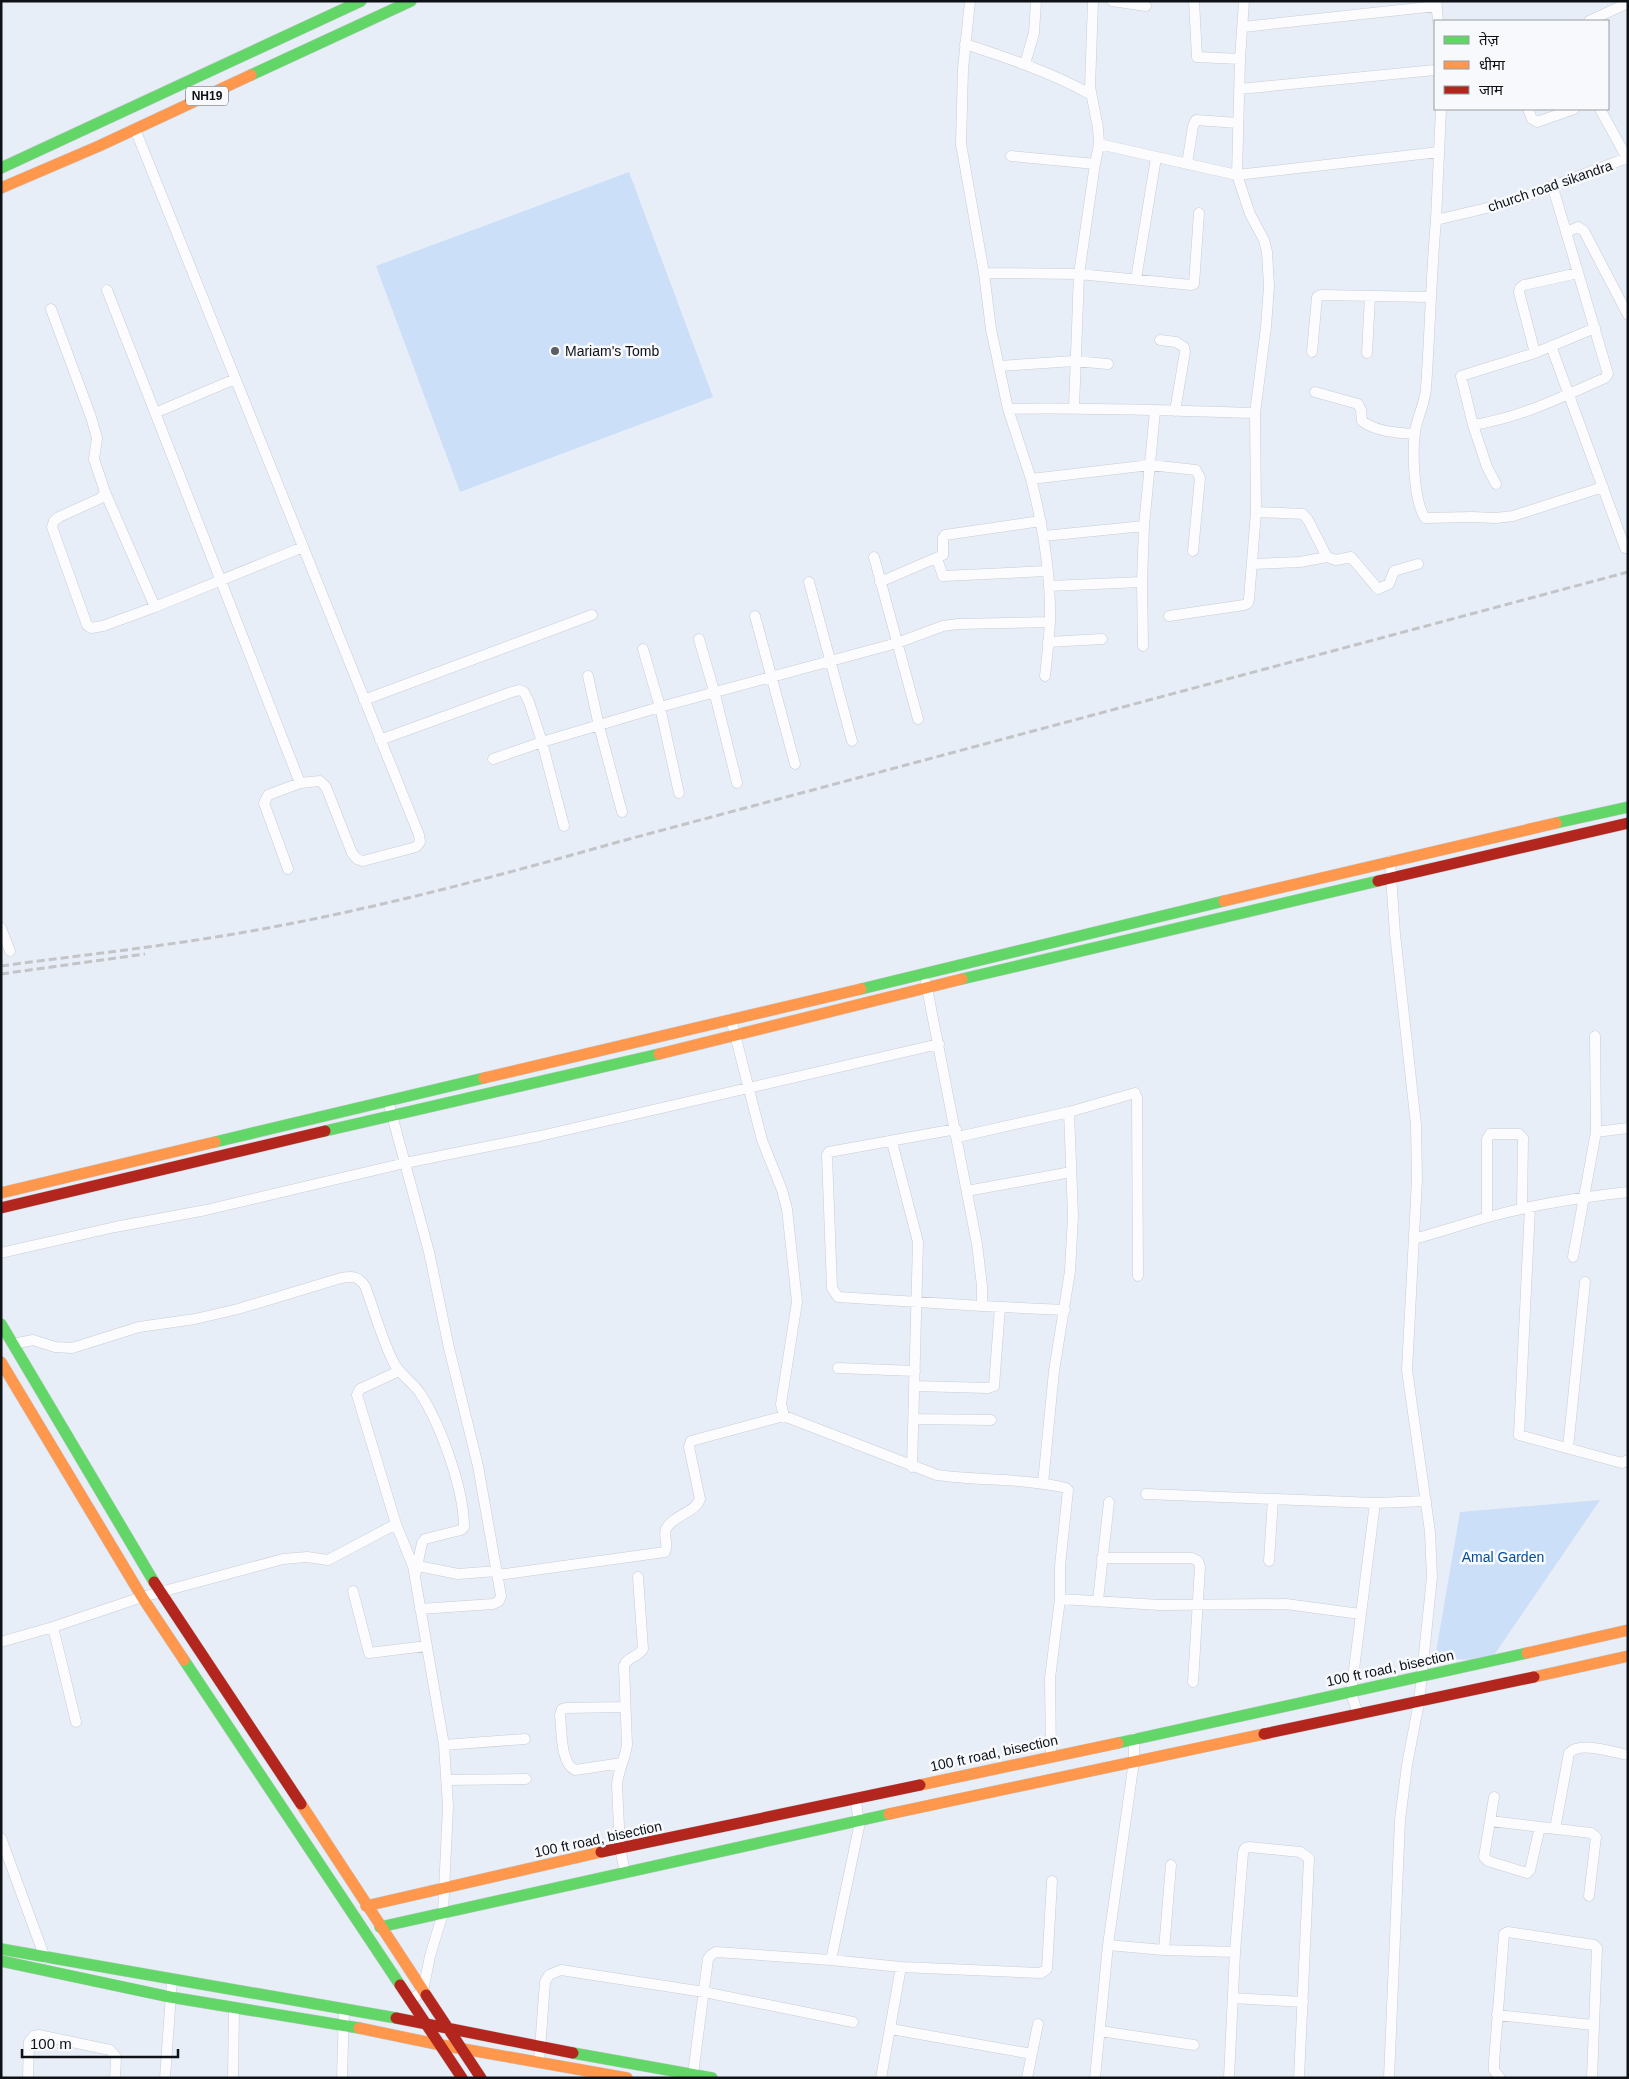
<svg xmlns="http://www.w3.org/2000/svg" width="1629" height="2079" viewBox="0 0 1629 2079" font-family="Arial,'Noto Sans Devanagari',sans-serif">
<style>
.green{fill:#ccdff8}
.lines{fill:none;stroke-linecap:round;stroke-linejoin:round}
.street-casing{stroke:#c7ccd4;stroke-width:11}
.fast-casing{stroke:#c7ccd4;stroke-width:12}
.slow-casing{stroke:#c7ccd4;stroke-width:12}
.jam-casing{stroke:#c7ccd4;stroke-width:12}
.street{stroke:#fcfcfe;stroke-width:10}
.fast{stroke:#63d668;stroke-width:11}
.slow{stroke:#ff974d;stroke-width:11}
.jam{stroke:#b3261e;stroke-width:11}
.rail{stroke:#c3c4c7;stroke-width:3;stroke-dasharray:8 4;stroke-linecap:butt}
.poi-dot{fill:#5a5f65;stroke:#f7f9fc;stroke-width:2}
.labels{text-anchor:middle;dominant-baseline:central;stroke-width:5;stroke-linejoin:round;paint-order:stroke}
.shield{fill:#f7f9fc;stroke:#54575c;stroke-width:1}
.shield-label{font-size:12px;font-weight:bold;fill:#0e1217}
.street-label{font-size:14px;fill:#0e1217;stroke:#f7f9fc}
.poi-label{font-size:14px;fill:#0e1217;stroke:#f7f9fc;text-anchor:start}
.park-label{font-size:14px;fill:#014b9e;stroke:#f7f9fc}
</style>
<rect width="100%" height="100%" fill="#e8eef7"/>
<path class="green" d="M629 172 713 397 460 492 376 266Z
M1600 1500 1490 1661 1435 1658 1460 1512Z"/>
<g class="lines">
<g class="street-casing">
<path id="street" d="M970 1 963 69 961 144 984 273 991 329 1008 409 1031 479
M1112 1 1146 6
M1194 1 1197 57 1240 59
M1436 1 1438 21
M1589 21 1628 3
M1243 27 1437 6
M965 44C1008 58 1050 72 1090 94
M1025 64 1034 33 1036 1
M1240 89 1435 70
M1441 109 1436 220 1508 203 1627 158
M1528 109 1532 119 1537 122 1574 109
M1600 109 1628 160
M135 129 419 835 420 842 416 847 363 861 357 859 352 853 326 787 320 781 300 783 268 795 264 803 288 869
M1099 144 1237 175 1240 59 1244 1
M1011 156 1095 164
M1187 164 1193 126 1196 120 1238 123
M1436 220C1431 276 1430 332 1426 388 1425 404 1417 417 1415 432 1412 453 1414 502 1425 518L1472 517 1496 518 1513 516 1603 487
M1567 232 1578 227 1584 231 1628 315
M984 273 1079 274 1191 285 1194 284 1199 213
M1136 279 1156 158
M107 290 300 783
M51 309 91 417 97 438 94 459 105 492 101 498 59 517 54 521 52 527 87 625 91 628 103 626 155 607 303 547
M1160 340 1176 342 1184 347 1185 352 1175 411
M1551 346 1625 548
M1312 352 1317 297 1321 295 1430 297
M1367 353 1370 296
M1535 353 1519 292 1520 288 1524 285 1578 273
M999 366 1074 361 1108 364
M1315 392 1358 404 1361 410 1362 421C1377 432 1397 433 1415 434
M1074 408 1079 274 1095 164 1099 144 1098 128 1090 87 1093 1
M1008 409C1090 407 1173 411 1255 413
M155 413 235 379
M1473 425 1461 376 1535 353 1595 328
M1496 484 1487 467 1473 425C1522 417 1559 398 1605 378L1608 374 1553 188
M105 492 155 607
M1256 512 1303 514 1308 520 1327 557 1336 560 1351 557 1378 589 1389 584 1394 571 1418 564
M1044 536 1144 526
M874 557 918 719
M937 559 943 576 1047 571
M1252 564 1300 562 1327 557
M809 582 852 741
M880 582 943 555V538L945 535 1041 521
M1049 586 1142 582
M755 616 795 764
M1169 616 1244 605 1248 603 1249 599 1256 512 1255 413 1266 327 1269 286 1267 252 1264 240 1250 214 1237 175 1439 152
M699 639 714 691 737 783
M1048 642 1102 639
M1143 646 1142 582 1144 526 1155 411
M643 649 660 707 679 793
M588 676 599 726 622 812
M1045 676C1047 658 1049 640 1050 622 1051 574 1043 526 1031 479L1150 465 1196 470 1200 478 1193 551
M364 700 592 615
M380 740 509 693 519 690 524 692 529 702 542 742 564 826
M493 759 542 742 660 707 897 643 943 626 958 624 1050 622
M1 928 10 951
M926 983 977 1244 982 1286V1306L1065 1310
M731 1019 762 1140 782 1190 787 1209 797 1302 781 1404 784 1416 937 1475C980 1481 1024 1478 1066 1488L1068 1490 1060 1566V1599L1160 1605 1286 1604 1360 1614
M390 1108 429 1252 449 1348 478 1466 501 1596 499 1601 493 1604 420 1609
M956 1129 829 1152 827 1155 832 1288 838 1297 982 1306
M1596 1132 1628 1128
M958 1137 1069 1112 1135 1093 1137 1098 1138 1276
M892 1142 918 1242 912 1467
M967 1191 1071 1172
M1530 1207 1519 1435 1622 1463 1628 1460
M1487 1217V1139L1490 1134H1519L1523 1138 1522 1209
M1414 1239C1440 1232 1466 1223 1492 1216 1536 1204 1582 1197 1628 1192
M1 1253 115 1227 206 1210 405 1163 540 1136 939 1044
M1573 1257 1596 1132 1595 1036
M13 1344 33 1340 55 1347 72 1348 139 1327 195 1319 238 1309 341 1278C353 1276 358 1276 365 1286 375 1312 382 1341 395 1365 402 1376 413 1383 420 1393 441 1425 464 1490 464 1527L461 1530 425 1539 422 1543 415 1576
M838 1368 915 1371
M399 1371 360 1389 357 1395 396 1524 413 1566 444 1745 448 1806 443 1913 430 1956 423 1991 411 2000
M915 1386 988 1388 994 1386 1000 1307
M914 1419 991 1420
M1568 1448 1585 1282
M1043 1483 1054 1371 1070 1271 1073 1216 1069 1112
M1146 1494 1375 1503 1426 1501
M1102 1558H1192L1198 1561 1200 1567 1193 1682
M1269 1561 1273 1499
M418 1566 458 1574 497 1571
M498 1575 665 1552C669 1545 663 1536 666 1529 673 1515 695 1513 700 1499L689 1447 691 1441 784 1416
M353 1591 369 1653 426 1646
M1098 1600 1109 1502
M53 1627 142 1597 283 1559 307 1557 328 1560 396 1524
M1 1642 53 1627 76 1722
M1358 1714 1351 1693 1375 1503
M444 1745 525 1739
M1051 1756 1050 1678 1060 1599
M622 1763 575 1770C560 1763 562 1730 560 1715L562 1709 566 1708 625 1707
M447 1780 526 1779
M1491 1821 1540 1827 1530 1870 1527 1873 1488 1861 1484 1857 1494 1797
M1540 1827 1591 1833 1596 1837 1589 1896
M1555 1829 1569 1753C1580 1741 1612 1752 1628 1755
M1 1838 45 1958
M625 1872 620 1848 617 1785C618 1771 625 1759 627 1745L624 1666C627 1657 638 1657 643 1649L638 1577
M1108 1945 1164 1950 1235 1952
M1164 1950 1171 1865
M831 1960 859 1827 856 1799
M1233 1998 1303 2002
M1497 2015 1593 2025
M891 2029 1032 2054
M1100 2031 1194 2045
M539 2062 545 1982 549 1975 561 1970 704 1992 853 2022
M693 2074 708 1959 711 1955 716 1952 831 1960 901 1967 1041 1973 1047 1969 1052 1881
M28 2078 29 2042 34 2036 39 2035 110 2050 116 2057 115 2078
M165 2078 172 1980
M233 2078 234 2008
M342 2078 344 2009
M881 2078 901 1967
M1027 2078 1038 2024
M1095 2078 1108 1945 1134 1761V1738
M1229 2078 1235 1952 1243 1853 1245 1848 1249 1847 1300 1852 1309 1858 1299 2078
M1389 2078 1400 1820 1407 1765 1419 1702 1432 1577 1430 1532 1407 1370 1417 1179 1416 1125 1395 934 1390 861
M1500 2078 1494 2070V2062L1504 1934 1508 1932 1594 1945 1597 1948 1592 2078"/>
</g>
<g class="fast-casing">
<path id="fast" d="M251 75 411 1
M1 168 361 1
M1556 823 1628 807
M962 979 1378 881
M861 989 1224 901
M325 1131 659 1054
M215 1142 484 1078
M1 1324 154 1582
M184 1660 400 1985
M1118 1743 1527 1653
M380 1927 889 1814
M1 1949 396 2018
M1 1961 170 1997 359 2028
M573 2053 712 2078"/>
</g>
<g class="slow-casing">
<path id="slow" d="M1 188 99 146 251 75
M1224 901 1556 823
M659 1054 962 979
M484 1078 861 989
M1 1193 215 1142
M1 1362 142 1597 184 1660
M1527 1653 1628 1630
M1534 1677 1628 1656
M920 1785 1118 1743
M301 1804 426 1995
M889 1814 1264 1734
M366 1906 601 1852
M359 2028 441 2045 627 2078"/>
</g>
<g class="jam-casing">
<path id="jam" d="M1378 881 1628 823
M1 1208 325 1131
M154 1582 301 1804
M1264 1734 1534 1677
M601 1852 920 1785
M400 1985 462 2078
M426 1995 481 2078
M396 2018 573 2053"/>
</g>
<use href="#street" class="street"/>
<use href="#fast" class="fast"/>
<use href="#slow" class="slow"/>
<use href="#jam" class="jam"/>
<path class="rail" d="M1 966C75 956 149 948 222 936 356 914 488 879 618 842L1628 572
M1 974 145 954"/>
</g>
<circle class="poi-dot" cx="555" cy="351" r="5"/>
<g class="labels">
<rect class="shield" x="186" y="86.5" width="42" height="19" rx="4"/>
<g class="shield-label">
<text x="207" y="96">NH19</text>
</g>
<g class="street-label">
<text transform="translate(1550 186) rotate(-19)">church road sikandra</text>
<text transform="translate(1390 1668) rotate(-12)">100 ft road, bisection</text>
<text transform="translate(994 1753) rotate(-12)">100 ft road, bisection</text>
<text transform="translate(598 1839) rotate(-12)">100 ft road, bisection</text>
</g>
<g class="poi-label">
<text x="565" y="351">Mariam's Tomb</text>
</g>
<g class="park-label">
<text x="1503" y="1557">Amal Garden</text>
</g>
</g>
<rect width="1629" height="2079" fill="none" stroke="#0e1217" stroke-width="5"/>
<rect x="1434" y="20" width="175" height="90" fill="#f7f9fc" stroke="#9a9da0"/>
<rect x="1444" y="36" width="25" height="8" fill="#63d668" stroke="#9a9da0"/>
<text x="1479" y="45" font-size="15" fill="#0e1217">तेज़</text>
<rect x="1444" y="61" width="25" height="8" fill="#ff974d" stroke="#9a9da0"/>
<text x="1479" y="70" font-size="15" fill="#0e1217">धीमा</text>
<rect x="1444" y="86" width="25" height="8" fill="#b3261e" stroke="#9a9da0"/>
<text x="1479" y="95" font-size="15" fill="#0e1217">जाम</text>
<path d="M22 2049v8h156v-8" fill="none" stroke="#0e1217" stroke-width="2.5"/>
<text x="30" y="2049" font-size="15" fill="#0e1217" stroke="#f7f9fc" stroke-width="4" paint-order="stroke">100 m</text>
</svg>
